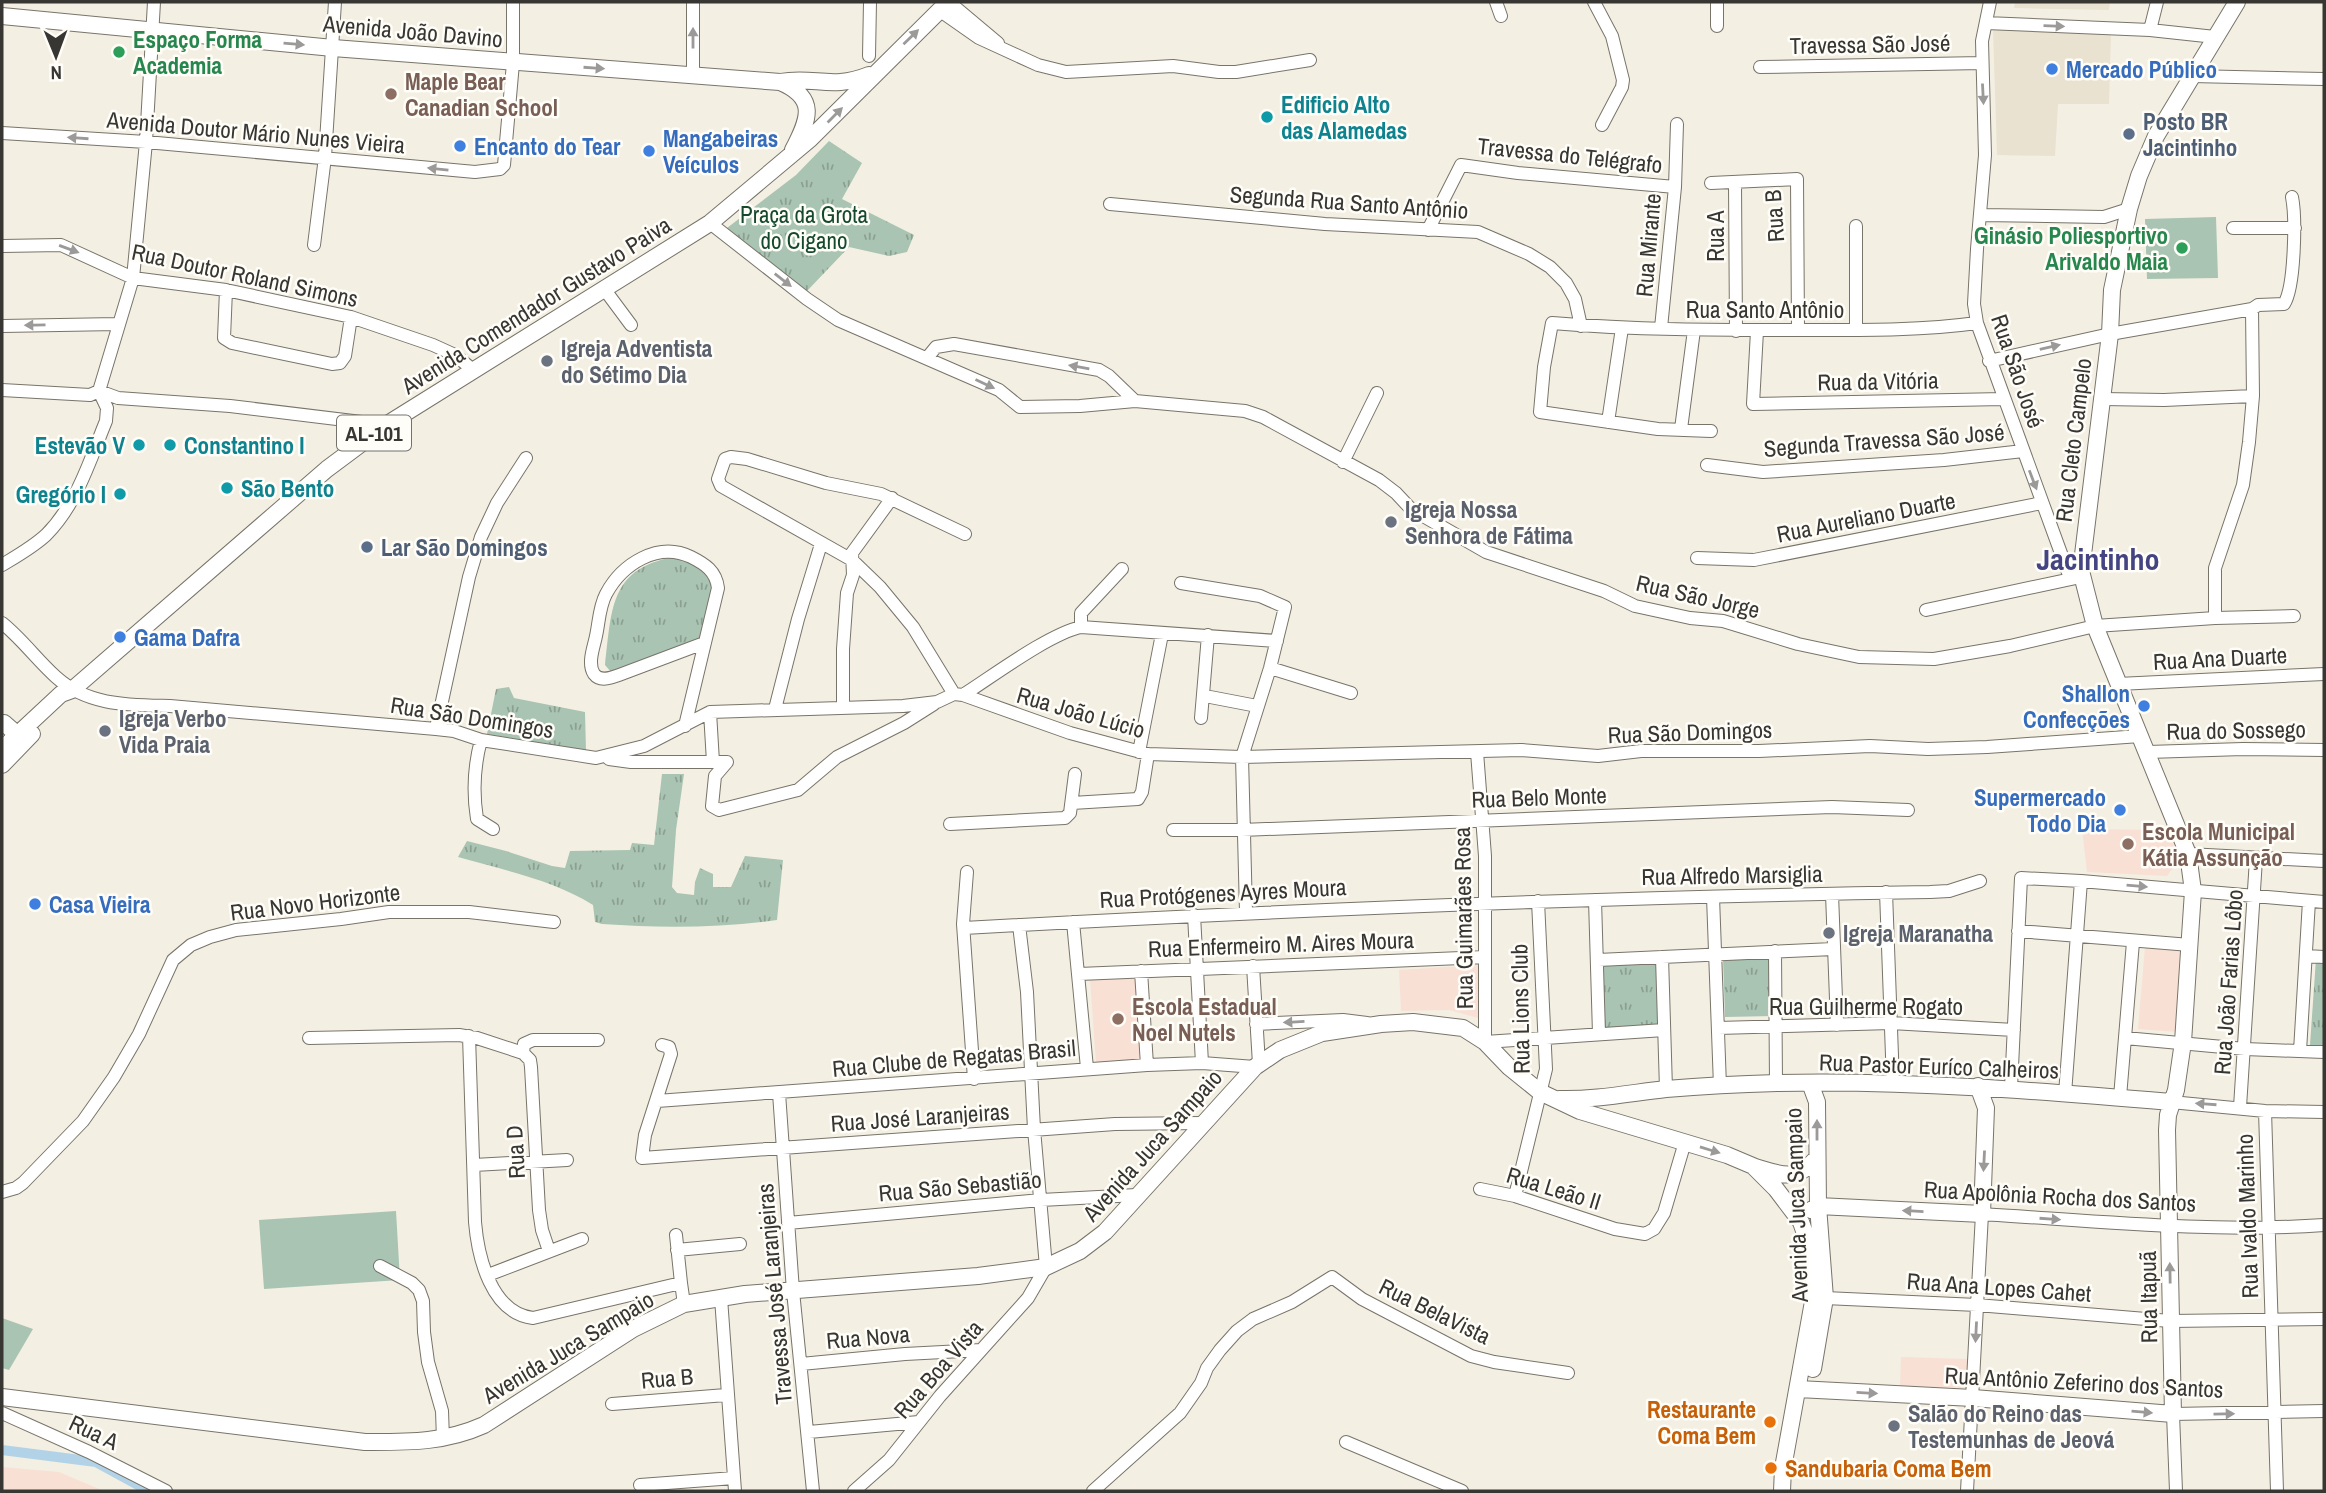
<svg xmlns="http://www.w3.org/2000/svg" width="2326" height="1493" viewBox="0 0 2326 1493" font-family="'Archivo Narrow',sans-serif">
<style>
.built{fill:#e9e2d0}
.education{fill:#f8e0d5}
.grass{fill:url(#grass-tufts)}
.garden{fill:#a9c4b2}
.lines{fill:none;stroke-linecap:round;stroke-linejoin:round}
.canal{stroke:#b2d3e7;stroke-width:10}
.minor-casing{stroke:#787469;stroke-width:14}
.major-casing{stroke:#787469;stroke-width:18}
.minor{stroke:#fff;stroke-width:12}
.major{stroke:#fff;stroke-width:16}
.oneway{fill:#9c9a98}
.leisure-dot{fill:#2e9e5b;stroke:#fffdf8;stroke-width:2.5}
.shop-dot{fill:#3f7fe0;stroke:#fffdf8;stroke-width:2.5}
.education-dot{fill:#8d6e63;stroke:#fffdf8;stroke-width:2.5}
.culture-dot{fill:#0f9aa8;stroke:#fffdf8;stroke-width:2.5}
.service-dot{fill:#5c6f8a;stroke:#fffdf8;stroke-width:2.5}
.worship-dot{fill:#6b7280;stroke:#fffdf8;stroke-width:2.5}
.food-dot{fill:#e8710a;stroke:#fffdf8;stroke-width:2.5}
.labels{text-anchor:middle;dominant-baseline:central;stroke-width:5;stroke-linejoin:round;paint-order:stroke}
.shield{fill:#fffdf8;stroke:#74726d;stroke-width:2}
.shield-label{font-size:21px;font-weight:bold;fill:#383632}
.street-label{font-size:23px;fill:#383632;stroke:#fffdf8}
.leisure-label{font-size:23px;font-weight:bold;fill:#27864d;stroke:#fffdf8;text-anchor:start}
.shop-label{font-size:23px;font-weight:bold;fill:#366cbe;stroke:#fffdf8;text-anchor:start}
.education-label{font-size:23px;font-weight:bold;fill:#785e54;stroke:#fffdf8;text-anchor:start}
.culture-label{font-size:23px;font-weight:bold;fill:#0d838f;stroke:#fffdf8;text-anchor:start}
.service-label{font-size:23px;font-weight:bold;fill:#4e5e75;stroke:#fffdf8;text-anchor:start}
.park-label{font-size:23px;fill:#14492d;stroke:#fffdf8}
.worship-label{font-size:23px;font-weight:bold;fill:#5b616d;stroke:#fffdf8;text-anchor:start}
.food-label{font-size:23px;font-weight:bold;fill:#c56008;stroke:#fffdf8;text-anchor:end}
.district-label{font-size:30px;font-weight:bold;fill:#434481;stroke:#fffdf8}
</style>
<defs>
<pattern id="grass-tufts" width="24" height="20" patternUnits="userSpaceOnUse" patternTransform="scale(1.75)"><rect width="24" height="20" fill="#a9c4b2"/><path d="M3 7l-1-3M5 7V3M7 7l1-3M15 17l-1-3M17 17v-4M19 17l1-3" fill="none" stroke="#8ba091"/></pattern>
</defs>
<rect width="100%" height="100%" fill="#f4efe3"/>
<path class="built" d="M2015 2H2110L2109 10 2014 8Z
M1993 30 2111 33 2109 104H2058L2055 156 1997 155Z"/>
<path class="education" d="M2082 829 2169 830 2177 857 2175 865 2167 876 2087 872Z
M2145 947 2185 951 2178 1032 2138 1029Z
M1477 965 1482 969 1483 1015 1478 1018 1449 1010 1401 1011 1399 970Z
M1140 976 1145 1060 1096 1063 1090 979Z
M1901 1357 1970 1359 1969 1388 1900 1386Z
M2 1467 59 1472 104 1491H2Z"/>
<path class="grass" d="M829 141 862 163 842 199 914 235 907 252 889 256 849 247 807 291 727 228 796 175Z
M680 556 716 579 704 634 698 641 611 672 605 665C612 606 610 566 680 556Z
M509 687 514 698 585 712 586 751 487 734 496 689Z
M662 774H684L676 830 672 887 677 893 694 895 695 882 700 868 713 874V887H731L745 856 783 860 777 920C720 928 660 928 602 924L595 922 593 905C554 880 503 870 458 857L467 841 506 851 552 866 565 868 570 851 630 850 632 843 654 845Z
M1772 957 1774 1016 1725 1017 1723 958Z
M1657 959 1659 1028 1602 1030 1601 961Z
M2316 959H2324V1046L2310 1045Z"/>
<path class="garden" d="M2216 217 2218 278 2147 279 2145 219Z
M396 1211 400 1280 264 1289 259 1220Z
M2 1318 33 1329 9 1370 2 1368Z"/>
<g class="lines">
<path class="canal" d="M2 1450 96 1462 149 1491"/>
<g class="minor-casing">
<path id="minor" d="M949 2 998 43
M1496 2 1501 16
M1594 2 1612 36 1623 80 1622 87 1602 125
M1717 2V26
M1990 2 1982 41 1985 155 1977 249 1974 304 1977 323 2070 578
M939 10 979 38 1038 65 1066 72 1173 66 1219 72H1236L1310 60
M1986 23 2150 30 2215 37
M2150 30 2157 2
M869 56 870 2
M1760 67 1982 63
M693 74V2
M2192 76 2324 79
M2 133 146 142 475 172 500 169 504 165 513 63V2
M1711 183 1797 179 1798 330
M1735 183 1736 331
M1110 204 1325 224 1478 232 1529 254 1550 267 1566 283 1575 299 1581 326
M1980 215 2104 217 2129 209
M710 223 807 299 838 320 999 390 1020 407 1080 406 1135 401 1245 411 1263 417 1379 480 1396 493 1411 509 1486 552 1604 591 1635 606 1690 618 1723 621 1798 644 1859 657 1934 659 2010 646 2095 626 2215 618 2294 616
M1856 226V330
M2233 228H2295
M1428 230 1461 165 1518 173 1675 187
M314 245 325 157 335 2
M2 246 61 245 133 278 226 290 351 317 433 345 455 355 473 370
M226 290 224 338 232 343 332 364 340 363 345 356 351 317
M605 290 631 325
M2 326 117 324
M1661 328 1675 187 1677 124
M1757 331 1753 404 2003 399
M927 358 936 347 954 344 1099 370 1109 376 1135 401
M1989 361 2110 334 2252 309 2258 305 2284 304C2295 287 2296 217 2292 197
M2 390 90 395 99 391 118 398 230 406 386 425
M2102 399 2164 400 2253 396
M1608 422 1622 328
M1681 429 1694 330
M1711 431 1658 429 1540 412 1544 367 1552 323C1635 330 1717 330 1799 330 1859 330 1918 331 1977 323
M1343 462 1377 393
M1707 465 1763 472 1944 460 2023 451
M1697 558 1754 560 2042 503
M2 565C17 556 33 547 46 535 77 504 90 460 106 421L107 408 99 391 133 278 146 142 154 2
M1181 583 1260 596 1285 607 1270 668 1242 757 1246 912
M1926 610 2076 578
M2215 618V568L2243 485 2249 442 2253 396 2252 309
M2 623C22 639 37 660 56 677 88 706 129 705 170 706L436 729 454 731 481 740 596 758 644 746 710 712 903 706 937 702 954 694
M1081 627V613L1122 569
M1270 668 1351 693
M2118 684 2324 674
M954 694 963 695 1070 733 1148 754 1242 757 1521 750 1598 756 1641 751H1759L1870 746 1928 749 1987 747 2140 736
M954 694 913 627 880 587 852 560 721 486 718 479 725 459 731 457 747 459 826 483 881 494 965 534
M963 695C993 676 1049 634 1081 627L1277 641
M1205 696 1257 706
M843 707V649L847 593 853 575 852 553 892 498
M775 709 798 619 821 544
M710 712 713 762
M1201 718 1208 635
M685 726 718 588C716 571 705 564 691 557 658 541 622 564 606 594 599 607 599 623 596 636 594 647 587 663 594 674 600 682 611 678 619 675L704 643
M436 729 469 577 481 537 497 503 526 458
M481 740C474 766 473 794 477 819L493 829
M1139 752 1162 634
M1477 752 1485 856V1042L1664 1030
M2148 752 2243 749 2324 750
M609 759 631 762H727
M727 762 715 776 712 806 719 810 798 790 837 757 904 723 934 704
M1072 803 1138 799 1142 792 1148 754
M950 824 1065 818 1070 813 1075 774
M1173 830H1242L1832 807 1908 810
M2188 854 2324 861
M967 872 963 924 974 1079
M1886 892 1893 1083
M1832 894 1837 1025
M1713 897 1720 1086
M1595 900 1599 1034
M1194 915 1202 1063
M1073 922 1087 1068
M964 928C1286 910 1607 897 1930 892L1949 891 1980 881
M2018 931 2190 945
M1775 951 1776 1083
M2306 956 2324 957
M1662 957 1666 1089
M1598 960 1833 949
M1253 966 1259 1064
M1141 971 1147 1065
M1079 974 1485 957
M1256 1024 1343 1020 1367 1023
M1718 1028 1891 1023 2014 1030
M469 1036 475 1222C478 1257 491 1313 533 1318L681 1283 684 1304
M309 1038 459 1035 477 1038 523 1053 524 1044 533 1040H598
M2125 1038 2245 1049 2324 1052
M662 1045 669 1047 671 1054 645 1135 642 1158 1115 1124 1201 1123
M2300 1051 2309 901
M523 1053 530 1060 531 1067 539 1210 542 1230 549 1251
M2011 1088 2021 878 2081 881 2324 902
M779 1093 793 1291 813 1491
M2065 1094 2081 881
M2120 1097 2133 942
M657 1101 1147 1065 1202 1063 1255 1067
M2171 1102 2265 1111 2324 1112
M2240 1107 2256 859
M2265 1111 2277 1491
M474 1165 567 1160
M1480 1189 1515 1196 1615 1229 1645 1234 1654 1229 1664 1213 1685 1142
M2 1192 16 1188 23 1183 83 1121 114 1077 139 1034 173 960 191 945 210 937 236 930 341 919 389 912H469L554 922
M1515 1196 1546 1069 1538 901
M788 1223 1041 1200 1137 1195
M676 1235 681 1283
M677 1250 740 1244
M380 1266 412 1283 419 1290 423 1301 424 1332 428 1362 442 1411 443 1439
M488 1275 582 1239
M721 1298 735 1491
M1825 1298 1977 1305 2170 1321 2324 1319
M801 1364 905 1354 981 1350
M612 1404 726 1395
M2 1413 89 1452 166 1491
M809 1432 919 1422
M1346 1442 1462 1491
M640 1485 734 1478
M854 1491 889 1460 940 1396 1028 1298 1046 1267 1034 1129 1027 992 1019 925
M1093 1491 1180 1413 1201 1383 1207 1368 1220 1350 1237 1331 1253 1319 1292 1302 1332 1277 1362 1299 1471 1356 1494 1362 1568 1373
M1967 1491 1982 1214C2096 1221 2210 1233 2324 1225
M2176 1491 2173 1414 2324 1411"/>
</g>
<g class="major-casing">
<path id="major" d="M2 16 333 48 780 82C815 76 832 90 869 75
M780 82C818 98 809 119 793 150
M4 723 12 730 15 746
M2 749 61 694 72 690 327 469 386 425 710 223 810 139 948 2
M2 765 32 734
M1810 1083 1817 1102 1818 1206 1825 1298 1813 1369
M1559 1099C1595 1100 1630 1093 1666 1089 1702 1086 1740 1084 1777 1083 1909 1080 2040 1091 2171 1102
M1755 1167C1782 1175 1795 1182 1816 1159
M1811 1210 1818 1206 1982 1214 1986 1108 1978 1086
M1798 1389 1973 1398 2173 1414 2167 1130 2168 1115 2176 1090 2183 1042 2193 891 2188 854 2095 626 2081 571 2110 334 2112 290 2129 209 2139 176 2156 136 2237 2
M2 1397 365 1442C407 1442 444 1443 484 1425L633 1329 684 1304 745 1294 978 1276 1046 1267 1080 1251 1105 1232 1255 1067 1280 1050 1322 1033 1381 1024 1413 1022 1463 1028 1485 1042 1509 1067 1540 1092 1580 1111 1727 1155 1753 1166 1776 1189 1801 1222 1809 1245 1814 1268V1296L1783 1468 1782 1491"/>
</g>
<use href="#minor" class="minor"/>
<use href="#major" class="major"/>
</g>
<defs><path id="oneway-solid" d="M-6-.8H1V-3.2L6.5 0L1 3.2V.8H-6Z" transform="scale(1.75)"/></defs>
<g class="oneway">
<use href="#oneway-solid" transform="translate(2054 26) rotate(2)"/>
<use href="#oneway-solid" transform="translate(911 37) rotate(-44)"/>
<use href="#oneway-solid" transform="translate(693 38) rotate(-90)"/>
<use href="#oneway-solid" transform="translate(294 44) rotate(5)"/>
<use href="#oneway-solid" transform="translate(594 68) rotate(4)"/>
<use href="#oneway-solid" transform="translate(1983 94) rotate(87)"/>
<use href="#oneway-solid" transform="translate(835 115) rotate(-45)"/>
<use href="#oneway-solid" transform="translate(78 138) rotate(-176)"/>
<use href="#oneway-solid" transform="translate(438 169) rotate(-174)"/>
<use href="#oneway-solid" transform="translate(69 249) rotate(20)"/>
<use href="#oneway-solid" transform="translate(783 280) rotate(38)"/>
<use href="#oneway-solid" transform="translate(35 325) rotate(179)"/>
<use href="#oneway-solid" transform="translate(2050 347) rotate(-13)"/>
<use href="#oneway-solid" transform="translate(1079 367) rotate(-170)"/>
<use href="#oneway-solid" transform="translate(985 384) rotate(25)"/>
<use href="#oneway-solid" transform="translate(2033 480) rotate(69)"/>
<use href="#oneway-solid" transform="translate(2137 886) rotate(5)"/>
<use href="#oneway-solid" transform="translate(1294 1022) rotate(177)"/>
<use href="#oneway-solid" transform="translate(2206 1104) rotate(-176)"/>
<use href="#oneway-solid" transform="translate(1817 1130) rotate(-90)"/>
<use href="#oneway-solid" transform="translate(1710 1150) rotate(17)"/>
<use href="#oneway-solid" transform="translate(1984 1161) rotate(93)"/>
<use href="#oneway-solid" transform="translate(1913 1211) rotate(-177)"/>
<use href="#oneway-solid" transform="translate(2050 1219) rotate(4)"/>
<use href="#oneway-solid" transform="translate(2170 1273) rotate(-91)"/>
<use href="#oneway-solid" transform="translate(1976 1332) rotate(93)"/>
<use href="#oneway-solid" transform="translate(1867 1393) rotate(3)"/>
<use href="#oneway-solid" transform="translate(2142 1412) rotate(5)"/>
<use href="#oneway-solid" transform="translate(2224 1414) rotate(-1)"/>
</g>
<g class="leisure-dot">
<circle cx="119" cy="52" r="7"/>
<circle cx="2182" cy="248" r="7"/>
</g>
<g class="shop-dot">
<circle cx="2052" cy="69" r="7"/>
<circle cx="460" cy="146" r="7"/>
<circle cx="649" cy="151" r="7"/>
<circle cx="120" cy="637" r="7"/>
<circle cx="2144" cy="706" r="7"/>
<circle cx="2120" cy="810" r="7"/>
<circle cx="35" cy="904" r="7"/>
</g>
<g class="education-dot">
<circle cx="391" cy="94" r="7"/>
<circle cx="2128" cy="844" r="7"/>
<circle cx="1118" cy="1019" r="7"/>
</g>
<g class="culture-dot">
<circle cx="1267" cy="117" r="7"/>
<circle cx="139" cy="445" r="7"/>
<circle cx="170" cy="445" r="7"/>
<circle cx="227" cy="488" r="7"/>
<circle cx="120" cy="494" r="7"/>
</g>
<g class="service-dot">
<circle cx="2129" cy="134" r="7"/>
<circle cx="367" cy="547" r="7"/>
</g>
<g class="worship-dot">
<circle cx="547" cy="361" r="7"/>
<circle cx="1391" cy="522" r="7"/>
<circle cx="105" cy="731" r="7"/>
<circle cx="1829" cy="933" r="7"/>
<circle cx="1894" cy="1426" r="7"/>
</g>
<g class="food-dot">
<circle cx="1770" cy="1422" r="7"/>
<circle cx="1771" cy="1468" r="7"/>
</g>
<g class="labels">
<rect class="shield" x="337" y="415.5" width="74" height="35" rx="5"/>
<g class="shield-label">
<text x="374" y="433">AL-101</text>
</g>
<g class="street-label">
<text transform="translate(413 31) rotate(5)">Avenida João Davino</text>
<text transform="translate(1870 44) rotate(-1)">Travessa São José</text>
<text transform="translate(256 132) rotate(5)">Avenida Doutor Mário Nunes Vieira</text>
<text transform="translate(1570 155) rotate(6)">Travessa do Telégrafo</text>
<text transform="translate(1349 202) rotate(4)">Segunda Rua Santo Antônio</text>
<text transform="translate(1774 216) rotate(-94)">Rua B</text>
<text transform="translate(1715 236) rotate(-90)">Rua A</text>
<text transform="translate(1648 245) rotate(-85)">Rua Mirante</text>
<text transform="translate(245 275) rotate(12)">Rua Doutor Roland Simons</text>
<text transform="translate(536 305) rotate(-32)">Avenida Comendador Gustavo Paiva</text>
<text x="1765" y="309">Rua Santo Antônio</text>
<text transform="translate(2018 371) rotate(71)">Rua São José</text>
<text transform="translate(1878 381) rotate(-1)">Rua da Vitória</text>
<text transform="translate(1884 440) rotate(-4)">Segunda Travessa São José</text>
<text transform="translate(2073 440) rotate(-83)">Rua Cleto Campelo</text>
<text transform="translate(1866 517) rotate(-11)">Rua Aureliano Duarte</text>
<text transform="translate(1698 596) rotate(13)">Rua São Jorge</text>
<text transform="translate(2220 658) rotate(-3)">Rua Ana Duarte</text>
<text transform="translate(1081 712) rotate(16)">Rua João Lúcio</text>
<text transform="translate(472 717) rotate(9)">Rua São Domingos</text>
<text transform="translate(2236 730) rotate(-1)">Rua do Sossego</text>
<text transform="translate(1690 732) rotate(-2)">Rua São Domingos</text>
<text transform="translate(1539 797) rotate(-2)">Rua Belo Monte</text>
<text transform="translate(1732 875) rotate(-1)">Rua Alfredo Marsiglia</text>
<text transform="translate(1223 893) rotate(-3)">Rua Protógenes Ayres Moura</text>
<text transform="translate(315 902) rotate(-7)">Rua Novo Horizonte</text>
<text transform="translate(1463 918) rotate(-91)">Rua Guimarães Rosa</text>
<text transform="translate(1281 944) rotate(-2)">Rua Enfermeiro M. Aires Moura</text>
<text transform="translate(2228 982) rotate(-86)">Rua João Farias Lôbo</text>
<text x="1866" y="1006">Rua Guilherme Rogato</text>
<text transform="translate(1520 1009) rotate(-91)">Rua Lions Club</text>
<text transform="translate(954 1058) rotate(-5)">Rua Clube de Regatas Brasil</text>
<text transform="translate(1939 1066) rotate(2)">Rua Pastor Euríco Calheiros</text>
<text transform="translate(920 1117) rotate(-4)">Rua José Laranjeiras</text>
<text transform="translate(1152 1145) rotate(-48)">Avenida Juca Sampaio</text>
<text transform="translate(515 1152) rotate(-93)">Rua D</text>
<text transform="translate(960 1186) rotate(-5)">Rua São Sebastião</text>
<text transform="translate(1554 1188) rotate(17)">Rua Leão II</text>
<text transform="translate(2060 1196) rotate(3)">Rua Apolônia Rocha dos Santos</text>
<text transform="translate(1796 1205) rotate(-92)">Avenida Juca Sampaio</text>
<text transform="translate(2247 1216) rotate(-92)">Rua Ivaldo Marinho</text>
<text transform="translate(1999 1287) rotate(4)">Rua Ana Lopes Cahet</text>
<text transform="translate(774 1294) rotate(-95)">Travessa José Laranjeiras</text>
<text transform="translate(2148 1297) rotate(-91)">Rua Itapuã</text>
<text transform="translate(1435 1311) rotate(26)">Rua BelaVista</text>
<text transform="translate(868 1337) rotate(-5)">Rua Nova</text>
<text transform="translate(568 1347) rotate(-31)">Avenida Juca Sampaio</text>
<text transform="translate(938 1369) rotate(-49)">Rua Boa Vista</text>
<text transform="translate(667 1378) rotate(-5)">Rua B</text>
<text transform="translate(2084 1382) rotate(3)">Rua Antônio Zeferino dos Santos</text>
<text transform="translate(94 1432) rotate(25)">Rua A</text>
</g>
<g class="leisure-label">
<text x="133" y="39">Espaço Forma<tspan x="133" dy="26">Academia</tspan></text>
<text x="2168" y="235" text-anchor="end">Ginásio Poliesportivo<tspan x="2168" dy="26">Arivaldo Maia</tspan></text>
</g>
<g class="shop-label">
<text x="2066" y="69">Mercado Público</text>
<text x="663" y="138">Mangabeiras<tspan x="663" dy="26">Veículos</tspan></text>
<text x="474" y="146">Encanto do Tear</text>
<text x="134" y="637">Gama Dafra</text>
<text x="2130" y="693" text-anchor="end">Shallon<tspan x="2130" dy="26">Confecções</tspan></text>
<text x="2106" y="797" text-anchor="end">Supermercado<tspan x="2106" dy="26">Todo Dia</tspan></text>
<text x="49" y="904">Casa Vieira</text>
</g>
<g class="education-label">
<text x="405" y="81">Maple Bear<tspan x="405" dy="26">Canadian School</tspan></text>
<text x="2142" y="831">Escola Municipal<tspan x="2142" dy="26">Kátia Assunção</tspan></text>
<text x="1132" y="1006">Escola Estadual<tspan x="1132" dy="26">Noel Nutels</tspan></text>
</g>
<g class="culture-label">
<text x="1281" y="104">Edificio Alto<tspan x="1281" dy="26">das Alamedas</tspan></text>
<text x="125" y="445" text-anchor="end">Estevão V</text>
<text x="184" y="445">Constantino I</text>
<text x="241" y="488">São Bento</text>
<text x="106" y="494" text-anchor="end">Gregório I</text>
</g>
<g class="service-label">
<text x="2143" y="121">Posto BR<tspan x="2143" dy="26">Jacintinho</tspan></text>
<text x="381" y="547">Lar São Domingos</text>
</g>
<g class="park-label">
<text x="804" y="214">Praça da Grota<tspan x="804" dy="26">do Cigano</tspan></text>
</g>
<g class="worship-label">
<text x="561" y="348">Igreja Adventista<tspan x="561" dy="26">do Sétimo Dia</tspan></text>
<text x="1405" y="509">Igreja Nossa<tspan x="1405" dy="26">Senhora de Fátima</tspan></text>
<text x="119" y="718">Igreja Verbo<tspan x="119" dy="26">Vida Praia</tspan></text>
<text x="1843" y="933">Igreja Maranatha</text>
<text x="1908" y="1413">Salão do Reino das<tspan x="1908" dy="26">Testemunhas de Jeová</tspan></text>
</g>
<g class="food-label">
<text x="1756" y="1409">Restaurante<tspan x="1756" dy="26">Coma Bem</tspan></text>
<text x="1785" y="1468" text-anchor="start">Sandubaria Coma Bem</text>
</g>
<g class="district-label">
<text x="2098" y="559">Jacintinho</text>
</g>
</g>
<rect width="2326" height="1493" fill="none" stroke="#383632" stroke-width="7"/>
<g transform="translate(56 56) rotate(179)" stroke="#fffdf8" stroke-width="5" paint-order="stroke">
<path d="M0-5L12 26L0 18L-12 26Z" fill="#383632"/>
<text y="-10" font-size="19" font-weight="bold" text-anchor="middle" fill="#383632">N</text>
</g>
</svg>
